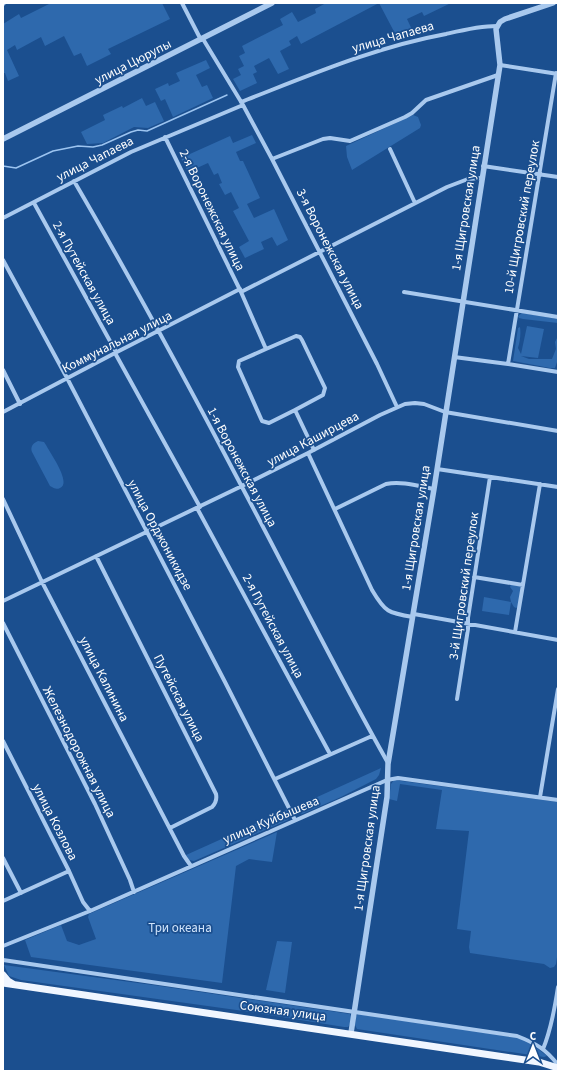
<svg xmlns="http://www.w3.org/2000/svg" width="561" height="1074" viewBox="0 0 561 1074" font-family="'Source Sans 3',sans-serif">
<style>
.green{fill:#2e69ad}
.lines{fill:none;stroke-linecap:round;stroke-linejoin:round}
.stream{stroke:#9cc4f0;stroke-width:1.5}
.minor{stroke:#a9c9ee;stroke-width:4}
.tertiary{stroke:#a9c9ee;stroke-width:5.5}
.primary{stroke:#f0f6ff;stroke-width:7}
.labels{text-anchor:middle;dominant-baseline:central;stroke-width:3.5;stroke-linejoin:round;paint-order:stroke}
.street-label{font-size:13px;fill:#fff;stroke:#1b4f8f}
.park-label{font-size:13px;fill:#cfe3fa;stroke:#1b4f8f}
</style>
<rect width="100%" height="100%" fill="#1b4f8f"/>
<path class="green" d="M51 3H162L170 19 108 49 111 54 87 66 81 53 74 56 64 36 45 46 41 37 17 50 15 45 7 50 19 76 8 81 5 73H3V24L19 14 21 18Z
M326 3H451L424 16 422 12 407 19 415 36 399 41 379 3 301 44 297 36 289 41 291 45 280 51 289 69 278 74 269 58 254 66 257 72 253 74 257 83 240 91 233 79 241 75 238 69 244 66 239 56 245 53 242 46 283 25 280 19 292 12 298 22 316 13 315 9Z
M206 60 210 68 196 75 202 87 207 85 213 98 173 117 165 99 161 101 155 89 168 83 169 86 180 81 176 73Z
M142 98 146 106 155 102 164 121 148 128 134 127 103 143 87 144 81 132 105 120 103 115 122 106 123 108Z
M413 115 418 117 421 125 420 128 352 170 347 157 346 146Z
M252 135 256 143 236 152 240 161H243L260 198 247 204 254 218 274 209 288 240 277 246 272 237 261 242 264 249 245 258 239 247 249 241 233 211 239 208 231 192 225 195 219 184 222 183 218 173 214 175 208 163 188 172 181 158 230 136 233 143Z
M522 313 558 319V323L523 319 519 318 518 316Z
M527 326 544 329 538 358 521 356 529 359H552L556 349 555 342 558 336V359L555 368H550L513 361 518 328 520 327C521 334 520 341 518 348L521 354Z
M38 441 44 442 46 445C50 453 72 483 60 488 56 490 54 488 50 486L32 452C30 447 33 443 38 441Z
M511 584 520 585 521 588 518 607 516 608 514 607 511 602 509 615 482 611 484 597 511 602 510 597 513 591 510 587Z
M381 768 379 775 376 779 341 797 302 814 295 812 293 808Z
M394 780 558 802V950L556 964 554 967 550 968 544 964 470 953 469 947 471 931 457 929 469 831 436 829 442 790 400 784 397 801 389 799 391 784Z
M288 809 290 816 288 820 194 861 189 860 186 855Z
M277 832 272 862 249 859 236 866 222 983 31 957 25 940 61 925 67 941 79 945 96 939 88 917 89 914Z
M277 941 292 942 285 993 266 990Z
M4 965 160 986 350 1014C352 1017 351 1025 348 1027H344L257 1013 21 980 9 976Z
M358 1014 520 1038 528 1041 547 1056 544 1057 357 1029 355 1025 356 1016Z"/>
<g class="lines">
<path class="stream" d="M3 166 16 168 53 151 78 146 93 147 102 145 131 132 138 130 147 131 227 95"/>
<path class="minor" d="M182 3 201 40
M3 4 4 3
M203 39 243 105 272 159 377 364 397 407
M500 65 558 74
M241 102C308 76 375 47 446 34 463 30 479 26 497 26
M165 137 241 292 266 349 296 336 300 337 302 340 325 388 323 395 295 410
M390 149 415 203
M272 159 323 139 330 138 350 141 405 117 412 113 426 100 498 75
M483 166 558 177
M74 181C133 282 188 384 242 487 291 579 337 673 388 763
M34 203 116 352
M3 218 131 152 243 105
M3 260 67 378 225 682 295 820
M241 292 447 187 468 179 481 178
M404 292 558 317
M266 349 239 361 238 367 262 421 269 423 295 410 314 450
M115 353 200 507
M454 357 508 364 558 372
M508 364 556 73
M3 370 20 404
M3 412 115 353 240 289
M308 453 372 590C385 612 388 613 413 617
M437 469 558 487
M3 499 42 582 184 856 191 866
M197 508 330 754
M335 509 386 484C402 481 418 486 434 489
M96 556 216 794C217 799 216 803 212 807L170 828
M474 577 523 585
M3 601 242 486 308 453 380 415 405 404 415 403 424 404 445 412 558 431
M414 614 558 640
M3 623 95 804 130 880 134 892
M515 632 540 484
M457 699 468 629V618L490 477
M3 741 69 871 83 902 90 911
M275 779 372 736
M540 797 558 689
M3 858 21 893
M3 901 69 871
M3 946 90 911 387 780 398 778 558 800
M3 960 517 1036C535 1043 546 1049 558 1065
M543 1049C551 1030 555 1007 558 987"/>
<path class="tertiary" d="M3 139 272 3
M351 1033 387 797 388 764 434 489 500 65 496 29 500 22 505 19 553 3"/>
<path class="primary" d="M3 975 8 981 13 984
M3 983 491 1055 539 1062 558 1068"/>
</g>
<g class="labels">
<g class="street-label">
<text transform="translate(393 37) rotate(-16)">улица Чапаева</text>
<text transform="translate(133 62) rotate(-27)">улица Цюрупы</text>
<text transform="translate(95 159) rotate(-27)">улица Чапаева</text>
<text transform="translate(466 208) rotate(-81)">1-я Щигровская улица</text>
<text transform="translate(212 210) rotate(64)">2-я Воронежская улица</text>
<text transform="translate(522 217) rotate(-80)">10-й Щигровский переулок</text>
<text transform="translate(330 249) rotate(63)">3-я Воронежская улица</text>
<text transform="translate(84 273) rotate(61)">2-я Путейская улица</text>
<text transform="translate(117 342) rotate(-27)">Коммунальная улица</text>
<text transform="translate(313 439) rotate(-28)">улица Каширцева</text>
<text transform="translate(242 467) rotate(62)">1-я Воронежская улица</text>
<text transform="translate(416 528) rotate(-81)">1-я Щигровская улица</text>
<text transform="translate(160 535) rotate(62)">улица Орджоникидзе</text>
<text transform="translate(464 586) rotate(-82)">3-й Щигровский переулок</text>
<text transform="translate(273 626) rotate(62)">2-я Путейская улица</text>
<text transform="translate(104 679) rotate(63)">улица Калинина</text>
<text transform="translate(179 698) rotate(63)">Путейская улица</text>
<text transform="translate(79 752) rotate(63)">Железнодорожная улица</text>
<text transform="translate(271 820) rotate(-23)">улица Куйбышева</text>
<text transform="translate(55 822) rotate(63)">улица Козлова</text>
<text transform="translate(367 848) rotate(-82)">1-я Щигровская улица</text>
<text transform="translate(283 1011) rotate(8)">Союзная улица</text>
</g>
<g class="park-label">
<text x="180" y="928">Три океана</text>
</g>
</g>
<rect width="561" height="1074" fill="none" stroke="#ffffff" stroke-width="8"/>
<g transform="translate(533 1046)" stroke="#1b4f8f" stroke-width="3" paint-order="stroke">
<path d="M0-3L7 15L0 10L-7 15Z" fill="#ffffff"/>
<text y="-6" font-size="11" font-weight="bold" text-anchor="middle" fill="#ffffff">С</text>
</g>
</svg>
